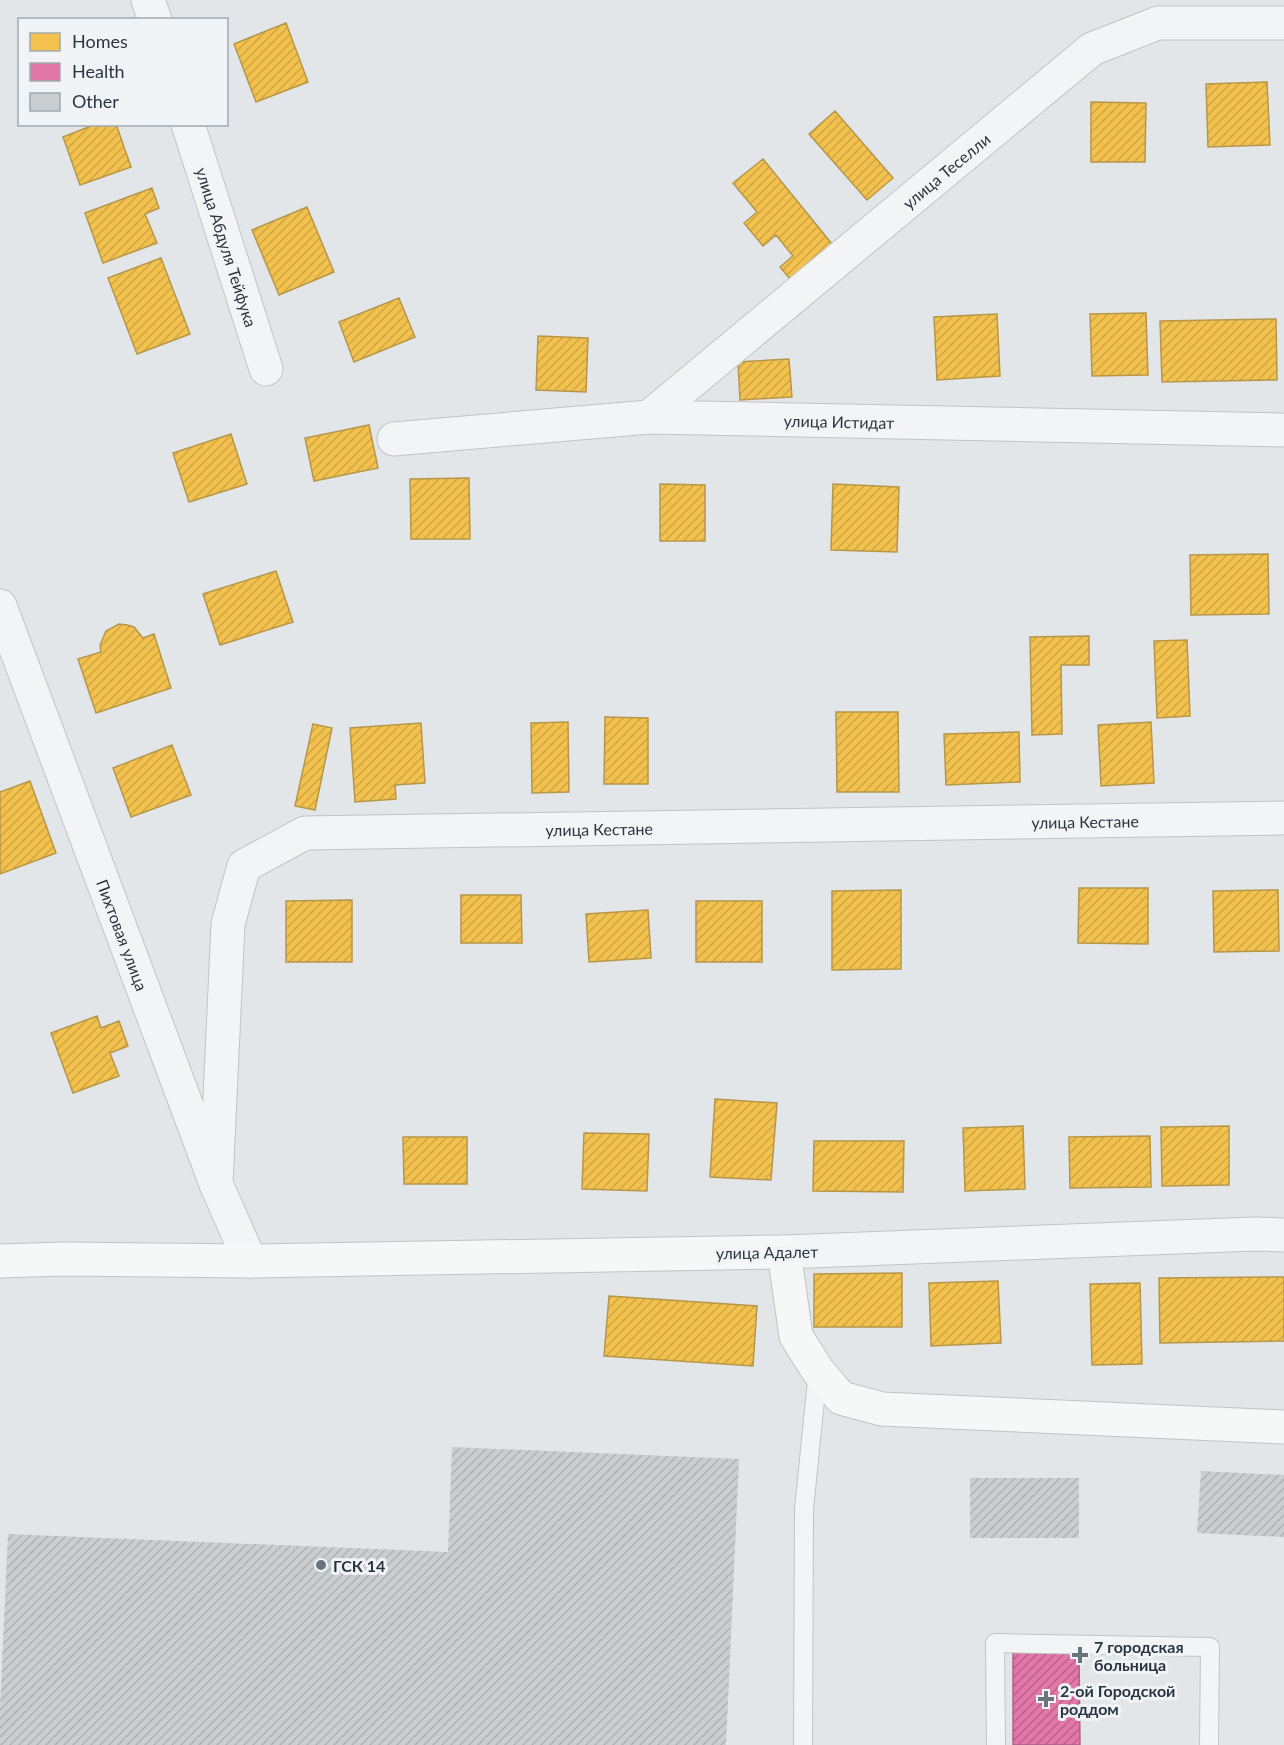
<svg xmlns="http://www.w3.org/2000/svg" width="1284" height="1745" viewBox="0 0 1284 1745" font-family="Lato,sans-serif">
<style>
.homes{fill:url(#homes-hatch);stroke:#b6974a;stroke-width:1.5}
.health{fill:url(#health-hatch);stroke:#ac6389;stroke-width:1.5}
.building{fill:url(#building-hatch)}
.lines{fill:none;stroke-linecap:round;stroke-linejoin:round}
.lane-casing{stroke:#c1c4c6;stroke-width:20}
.street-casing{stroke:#c1c4c6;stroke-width:35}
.secondary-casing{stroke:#c1c4c6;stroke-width:35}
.lane{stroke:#f2f4f5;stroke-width:18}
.street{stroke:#f2f4f5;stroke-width:33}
.secondary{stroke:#f6f7f7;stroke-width:33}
.poi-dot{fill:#6b737b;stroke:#f1f4f7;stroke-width:2}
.labels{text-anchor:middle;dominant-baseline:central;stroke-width:6;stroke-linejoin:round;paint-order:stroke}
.street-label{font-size:16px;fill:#2b3541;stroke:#f1f4f7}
.poi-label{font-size:16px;font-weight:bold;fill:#2b3541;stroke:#f1f4f7;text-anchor:start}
</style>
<defs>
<pattern id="homes-hatch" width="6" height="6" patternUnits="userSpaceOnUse" patternTransform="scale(1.5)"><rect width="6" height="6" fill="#f2c14e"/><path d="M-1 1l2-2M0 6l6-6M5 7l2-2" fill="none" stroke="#d0a645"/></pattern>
<pattern id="health-hatch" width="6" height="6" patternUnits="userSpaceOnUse" patternTransform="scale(1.5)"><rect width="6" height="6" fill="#e377a8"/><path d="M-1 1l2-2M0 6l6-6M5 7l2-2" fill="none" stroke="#b8628a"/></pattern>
<pattern id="building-hatch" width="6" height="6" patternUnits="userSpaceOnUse" patternTransform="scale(1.5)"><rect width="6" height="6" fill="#cbced0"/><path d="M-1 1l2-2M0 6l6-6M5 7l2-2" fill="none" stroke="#aeb2b4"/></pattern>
</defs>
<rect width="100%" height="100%" fill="#e3e6e8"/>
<path class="homes" d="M286 23 308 82 256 102 234 44Z
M1267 82 1270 145 1208 147 1206 84Z
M1091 102 1146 103 1145 162H1091Z
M835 111 893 178 867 200 809 134Z
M96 124H116L131 167 80 185 63 137Z
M763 159 832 244 790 279 780 267 793 256 776 235 763 246 744 223 757 212 733 183Z
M152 188 159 208 145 214 157 243 103 263 85 213Z
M307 207 334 272 279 295 252 230Z
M161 258 190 334 137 354 108 278Z
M399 298 415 337 354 362 339 322Z
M1146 313 1148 375 1092 376 1090 314Z
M997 314 1000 376 937 380 934 317Z
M1276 319 1277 380 1162 382 1160 321Z
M538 336 588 338 586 392 536 390Z
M789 359 792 397 740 400 738 362Z
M369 425 378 468 314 481 305 438Z
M231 434 247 484 189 502 173 453Z
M469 478 470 539H411L410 479Z
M660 484 705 485V541H660Z
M833 484 899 487 897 552 831 550Z
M1268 554 1269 614 1191 615 1190 555Z
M276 571 293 622 220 645 203 594Z
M119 624 127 625 134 627 143 638 154 634 171 688 96 713 78 659 101 652 100 645 106 631Z
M1089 636V665H1061L1062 734 1032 735 1030 637Z
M1187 640 1190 716 1157 718 1154 641Z
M836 712H898L899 792H837Z
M605 717 648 718V784H604Z
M568 722 569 792 532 793 531 723Z
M1151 722 1154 783 1101 786 1098 725Z
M421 723 425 783 395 785 396 799 355 802 350 728Z
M313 724 332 728 315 810 295 806Z
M1019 732 1020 782 946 785 944 734Z
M172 745 191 795 131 817 113 768Z
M30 781 56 853 0 874V792Z
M1079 888H1148V944L1078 943Z
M901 890V969L832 970V891Z
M1278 890 1279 951 1214 952 1213 891Z
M461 895H521L522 943H461Z
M352 900V962H286V901Z
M696 901H762V962H696Z
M648 910 651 958 589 962 586 914Z
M97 1016 101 1028 119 1021 128 1046 110 1053 119 1076 73 1093 51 1033Z
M715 1099 777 1103 771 1180 710 1177Z
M1023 1126 1025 1189 965 1191 963 1128Z
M1229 1126V1185L1162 1186 1161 1127Z
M584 1133 649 1134 647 1191 582 1189Z
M1150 1136 1151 1187 1070 1188 1069 1137Z
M403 1137H467V1184H404Z
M814 1141H904L903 1192 813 1191Z
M902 1273V1327H814V1274Z
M1284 1277V1341L1160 1343 1159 1278Z
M998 1281 1001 1343 931 1346 929 1283Z
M1140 1283 1142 1364 1092 1365 1090 1284Z
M609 1296 757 1306 753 1366 604 1356Z"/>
<path class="health" d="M1013 1652H1079L1080 1745H1013Z"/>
<path class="building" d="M452 1447 739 1459 726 1745H0V1708L8 1534 448 1552Z
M1201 1471 1284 1475V1537L1197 1533Z
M970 1478H1079V1538H970Z"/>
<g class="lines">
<g class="lane-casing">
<path id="lane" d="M803 1745 804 1509 818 1371
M996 1745 995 1643 1210 1647 1209 1745"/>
</g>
<g class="street-casing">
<g id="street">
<path d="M148 0 155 20"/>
<path id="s1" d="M188 124 266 369"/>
<path id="s2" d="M649 417 1092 49 1158 23H1284"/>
<path id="s3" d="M394 439 649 417 1284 430"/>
<path id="s4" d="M0 606 216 1184 250 1261"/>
<path id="s5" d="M216 1184 228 924 244 866 305 833 1284 818"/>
<path d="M784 1252 1255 1234 1284 1235"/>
</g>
</g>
<g class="secondary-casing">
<path id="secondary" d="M0 1261 63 1259 250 1261 784 1252 796 1336 818 1371 841 1398 882 1409 1284 1427"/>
</g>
<use href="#lane" class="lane"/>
<use href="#street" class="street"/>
<use href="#secondary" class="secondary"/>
</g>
<g class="poi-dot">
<circle cx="321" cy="1565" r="6"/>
<path d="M1077 1646h6v6h6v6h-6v6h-6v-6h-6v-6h6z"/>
<path d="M1043 1690h6v6h6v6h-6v6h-6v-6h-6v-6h6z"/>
</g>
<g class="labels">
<g class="street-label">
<text stroke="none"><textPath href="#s2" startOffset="386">улица Теселли</textPath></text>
<text stroke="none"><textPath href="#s1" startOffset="129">улица Абдуля Тейфука</textPath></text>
<text stroke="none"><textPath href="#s3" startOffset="446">улица Истидат</textPath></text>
<text stroke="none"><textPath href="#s5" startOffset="1170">улица Кестане</textPath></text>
<text stroke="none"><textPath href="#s5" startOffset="684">улица Кестане</textPath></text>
<text stroke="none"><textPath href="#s4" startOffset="351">Пихтовая улица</textPath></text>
<text transform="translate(767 1252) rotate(-1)">улица Адалет</text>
</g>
<g class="poi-label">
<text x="333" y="1565">ГСК 14</text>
<text x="1094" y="1646">7 городская<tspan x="1094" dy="18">больница</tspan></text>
<text x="1060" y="1690">2-ой Городской<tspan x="1060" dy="18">роддом</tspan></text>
</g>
</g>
<rect x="18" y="18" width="210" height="108" fill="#f1f4f7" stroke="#a2a8ae" stroke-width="1.5"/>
<rect x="30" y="33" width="30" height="18" fill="#f2c14e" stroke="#a2a8ae" stroke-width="1.5"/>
<text x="72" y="48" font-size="18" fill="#2b3541">Homes</text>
<rect x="30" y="63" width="30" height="18" fill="#e377a8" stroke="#a2a8ae" stroke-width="1.5"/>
<text x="72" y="78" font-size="18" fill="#2b3541">Health</text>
<rect x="30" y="93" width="30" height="18" fill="#cbced0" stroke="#a2a8ae" stroke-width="1.5"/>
<text x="72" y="108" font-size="18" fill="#2b3541">Other</text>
</svg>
